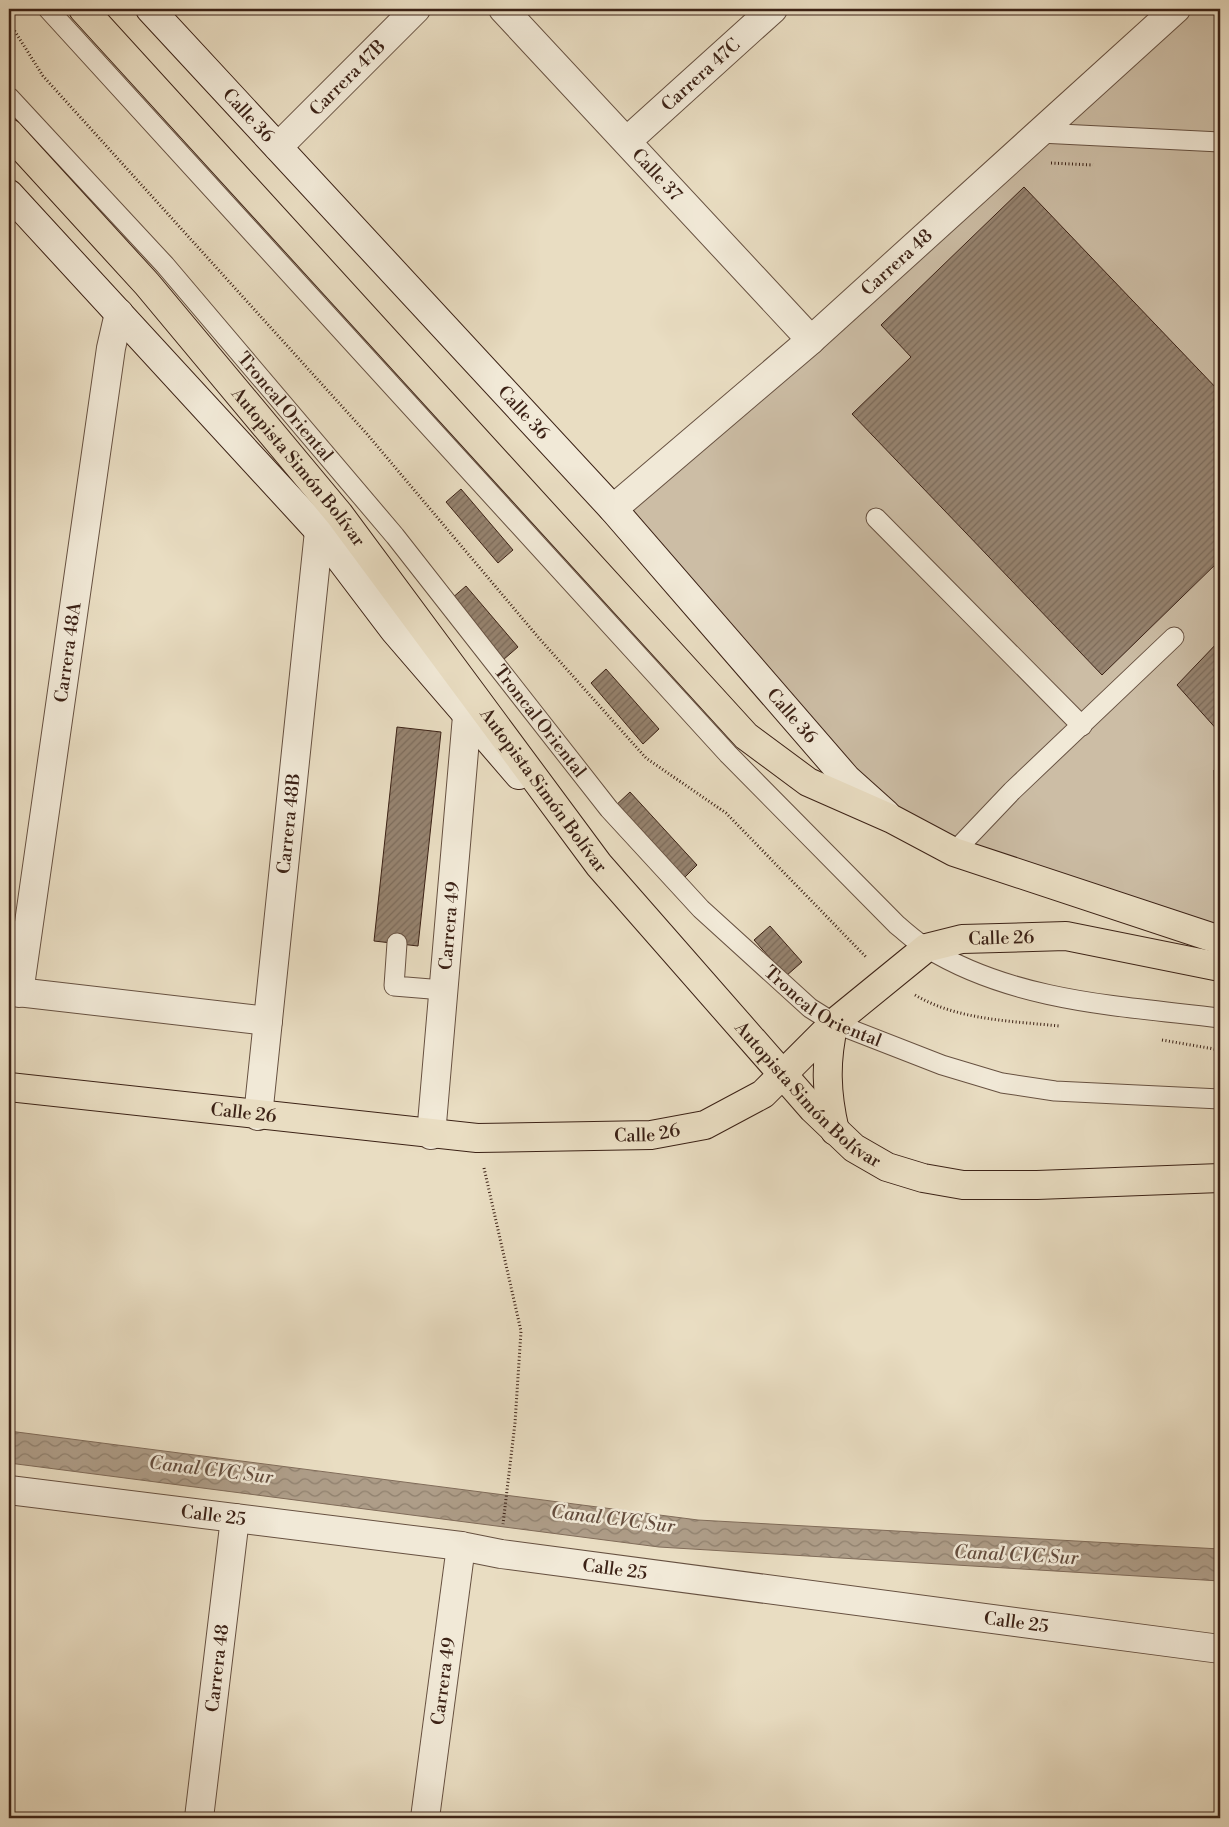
<svg xmlns="http://www.w3.org/2000/svg" width="1229" height="1827" viewBox="0 0 1229 1827" font-family="'Libre Bodoni',serif">
<style>
.park{fill:#ccbda5;stroke:#84705e}
.water{fill:url(#water-waves);stroke:#806c5a}
.building{fill:url(#building-hatch);stroke:#3c2216}
.lines{fill:none;stroke-linecap:round;stroke-linejoin:round}
.lane-casing{stroke:#675141;stroke-width:21}
.street-casing{stroke:#675141;stroke-width:30}
.secondary-casing{stroke:#3c2216;stroke-width:30}
.primary-casing{stroke:#3c2216;stroke-width:30}
.highway-casing{stroke:#3c2216;stroke-width:30}
.path{stroke:#3c2216;stroke-width:3;stroke-dasharray:1 2.5;stroke-linecap:butt}
.lane{stroke:#f1e9d7;stroke-width:19}
.street{stroke:#f1e9d7;stroke-width:28}
.secondary{stroke:#f1e9d7;stroke-width:28}
.primary{stroke:#e9ddc2;stroke-width:28}
.highway{stroke:#e9ddc2;stroke-width:28}
.labels{text-anchor:middle;dominant-baseline:central;stroke-width:5;stroke-linejoin:round;paint-order:stroke}
.street-label{font-size:18px;fill:#3c2216;stroke:#f1e9d7}
.water-label{font-size:19px;font-style:italic;fill:#644d3e;stroke:#f1e9d7}
</style>
<defs>
<pattern id="water-waves" width="16" height="10" patternUnits="userSpaceOnUse" patternTransform="scale(1.25)"><rect width="16" height="10" fill="#ae9d88"/><path d="M0 5q4-4 8 0t8 0" fill="none" stroke="#8f806e"/></pattern>
<pattern id="building-hatch" width="6" height="6" patternUnits="userSpaceOnUse" patternTransform="scale(1.25)"><rect width="6" height="6" fill="#96836f"/><path d="M-1 1l2-2M0 6l6-6M5 7l2-2" fill="none" stroke="#7c6b5a"/></pattern>
</defs>
<rect width="100%" height="100%" fill="#e9ddc2"/>
<filter id="stains"><feTurbulence type="fractalNoise" baseFrequency=".004" numOctaves="4"/><feColorMatrix values="0 0 0 0 .2 0 0 0 0 .09 0 0 0 0 .02 0 0 0 .5 -.17"/></filter>
<radialGradient id="worn" r=".72"><stop offset=".6" stop-color="#630" stop-opacity="0"/><stop offset="1" stop-color="#630" stop-opacity=".3"/></radialGradient>
<path class="park" d="M1176 9H1220V940L892 819 613 509Z"/>
<path class="water" d="M9 1431 698 1520 1220 1549V1581L659 1547 9 1463Z"/>
<path class="building" d="M1024 187 1220 392V560L1102 675 852 414 911 357 881 325Z
M461 489 513 550 498 563 446 502Z
M466 586 518 647 503 660 451 599Z
M1220 640V733L1177 685Z
M606 669 659 729 643 744 591 683Z
M397 727 441 732 418 946 374 941Z
M1214 770H1220V851L1215 850Z
M630 792 697 865 680 882 613 808Z
M770 926 802 962 786 976 754 940Z"/>
<g class="lines">
<g class="lane-casing">
<g id="lane">
<path d="M48 9 728 754 897 925C907 933 916 942 927 948 1015 1002 1121 1006 1220 1018"/>
<path id="s1" d="M9 97 165 265 395 536 609 809 701 909 810 1008 834 1023 942 1065 1002 1083 1055 1091 1220 1099"/>
<path d="M1040 133 1220 142"/>
<path d="M876 518 1082 726"/>
<path d="M954 852 1012 791 1174 637"/>
<path d="M397 943 394 986 443 990"/>
</g>
</g>
<g class="street-casing">
<g id="street">
<path id="s2" d="M503 9 811 340"/>
<path id="s3" d="M627 141 773 9"/>
<path id="s4" d="M278 147 416 9"/>
<path id="s5" d="M613 509 811 340 1176 9"/>
<path d="M9 991 268 1021"/>
<path id="s6" d="M19 993 111 348 119 313"/>
<path id="s7" d="M258 1116 319 531"/>
<path id="s8" d="M431 1135 467 716"/>
<path id="s9" d="M9 1490 461 1546 501 1554 1220 1649"/>
<path id="s10" d="M199 1818 235 1518"/>
<path id="s11" d="M425 1818 461 1546"/>
</g>
</g>
<g class="secondary-casing">
<g id="secondary">
<path id="s12" d="M150 9 613 509 847 779 886 814"/>
<path d="M9 194 319 531 394 630 519 775"/>
</g>
</g>
<g class="primary-casing">
<g id="primary">
<path d="M834 1023C825 1061 826 1093 835 1131"/>
<path id="s13" d="M9 1087 477 1138 651 1135 705 1125 763 1094 834 1023 926 948 962 939 1066 936 1220 967"/>
</g>
</g>
<g class="highway-casing">
<g id="highway">
<path d="M83 9 746 736 808 782 892 819 954 852 1220 940"/>
<path id="s14" d="M9 133 147 284 339 514 599 865 813 1109 854 1148 887 1167 923 1178 963 1185H1037L1220 1178"/>
</g>
</g>
<path class="path" d="M9 22 43 76 367 434 538 637 646 758 726 813 867 958
M1051 163 1093 165
M915 995C957 1020 1011 1021 1059 1026
M1162 1040 1220 1050
M484 1168 521 1331 515 1423 503 1524"/>
<use href="#lane" class="lane"/>
<use href="#street" class="street"/>
<use href="#secondary" class="secondary"/>
<use href="#primary" class="primary"/>
<use href="#highway" class="highway"/>
</g>
<g class="labels">
<g class="street-label">
<text stroke="none"><textPath href="#s3" startOffset="99">Carrera 47C</textPath></text>
<text stroke="none"><textPath href="#s4" startOffset="98">Carrera 47B</textPath></text>
<text stroke="none"><textPath href="#s12" startOffset="145">Calle 36</textPath></text>
<text stroke="none"><textPath href="#s2" startOffset="226">Calle 37</textPath></text>
<text stroke="none"><textPath href="#s5" startOffset="376">Carrera 48</textPath></text>
<text stroke="none"><textPath href="#s1" startOffset="415">Troncal Oriental</textPath></text>
<text stroke="none"><textPath href="#s12" startOffset="550">Calle 36</textPath></text>
<text stroke="none"><textPath href="#s14" startOffset="442">Autopista Simón Bolívar</textPath></text>
<text stroke="none"><textPath href="#s6" startOffset="344">Carrera 48A</textPath></text>
<text stroke="none"><textPath href="#s12" startOffset="955">Calle 36</textPath></text>
<text stroke="none"><textPath href="#s1" startOffset="820">Troncal Oriental</textPath></text>
<text stroke="none"><textPath href="#s14" startOffset="848">Autopista Simón Bolívar</textPath></text>
<text stroke="none"><textPath href="#s7" startOffset="294">Carrera 48B</textPath></text>
<text stroke="none"><textPath href="#s8" startOffset="210">Carrera 49</textPath></text>
<text stroke="none"><textPath href="#s13" startOffset="1061">Calle 26</textPath></text>
<text stroke="none"><textPath href="#s1" startOffset="1225">Troncal Oriental</textPath></text>
<text stroke="none"><textPath href="#s14" startOffset="1252">Autopista Simón Bolívar</textPath></text>
<text stroke="none"><textPath href="#s13" startOffset="236">Calle 26</textPath></text>
<text stroke="none"><textPath href="#s13" startOffset="641">Calle 26</textPath></text>
<text stroke="none"><textPath href="#s9" startOffset="206">Calle 25</textPath></text>
<text stroke="none"><textPath href="#s9" startOffset="611">Calle 25</textPath></text>
<text stroke="none"><textPath href="#s9" startOffset="1016">Calle 25</textPath></text>
<text stroke="none"><textPath href="#s10" startOffset="151">Carrera 48</textPath></text>
<text stroke="none"><textPath href="#s11" startOffset="138">Carrera 49</textPath></text>
</g>
<g class="water-label">
<text transform="translate(211 1470) rotate(7)">Canal CVC Sur</text>
<text transform="translate(613 1519) rotate(7)">Canal CVC Sur</text>
<text transform="translate(1016 1555) rotate(3)">Canal CVC Sur</text>
</g>
</g>
<rect width="1229" height="1827" fill="none" stroke="#e9ddc2" stroke-width="30"/>
<rect x="10" y="10" width="1209" height="1807" fill="none" stroke="#3c2216" stroke-width="2.5"/>
<rect x="15" y="15" width="1199" height="1797" fill="none" stroke="#3c2216"/>
<rect width="100%" height="100%" filter="url(#stains)"/>
<rect width="100%" height="100%" fill="url(#worn)"/>
</svg>
